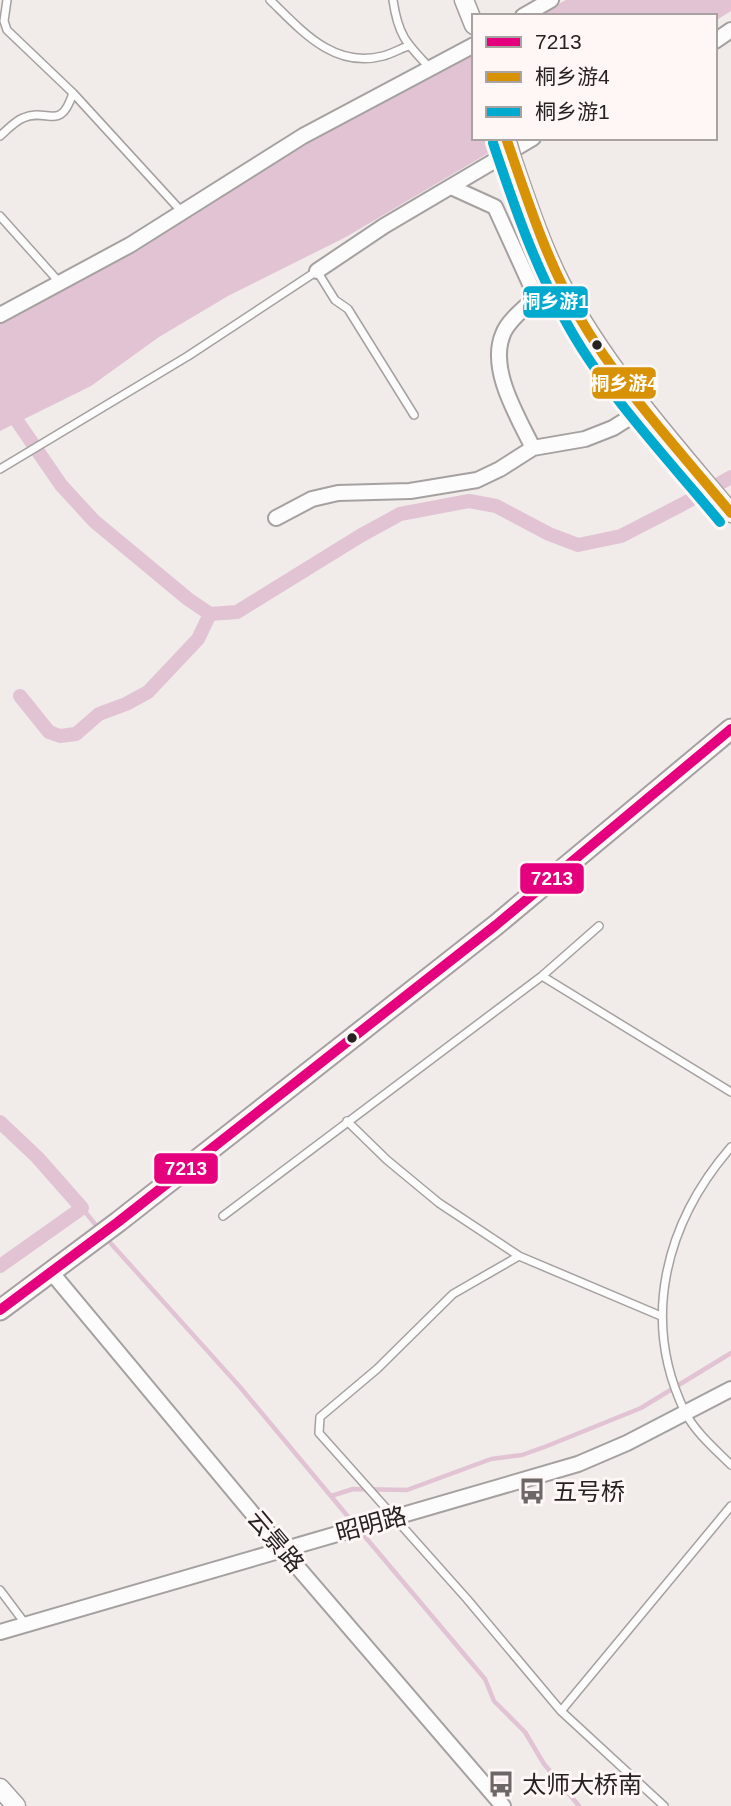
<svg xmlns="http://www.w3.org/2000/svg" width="731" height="1806" viewBox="0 0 731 1806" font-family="Helvetica,'Noto Sans SC',sans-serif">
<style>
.water{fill:#e1c3d3}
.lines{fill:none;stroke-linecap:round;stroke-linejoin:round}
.stream{stroke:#e1c3d3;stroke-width:4.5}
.canal{stroke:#e1c3d3;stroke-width:14}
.service-casing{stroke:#a5a1a0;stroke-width:10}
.minor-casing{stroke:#a5a1a0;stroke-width:18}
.tertiary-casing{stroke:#a5a1a0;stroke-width:21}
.secondary-casing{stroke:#a5a1a0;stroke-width:23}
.service{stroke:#fdfcfc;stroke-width:7}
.minor{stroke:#fdfcfc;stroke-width:14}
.tertiary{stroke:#fdfcfc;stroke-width:18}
.secondary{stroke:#fdfcfc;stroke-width:19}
.tertiary-bridge-casing{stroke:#a5a1a0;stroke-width:21;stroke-linecap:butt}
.tertiary-bridge{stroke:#fdfcfc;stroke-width:18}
.bus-1-casing{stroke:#fef7f6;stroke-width:16}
.bus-2-casing{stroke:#fef7f6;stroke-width:16}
.bus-3-casing{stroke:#fef7f6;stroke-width:16}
.bus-1{stroke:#e5007d;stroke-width:10}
.bus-2{stroke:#d89205;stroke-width:10}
.bus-3{stroke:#00a9ce;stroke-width:10}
.bus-dot{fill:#262221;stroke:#fef7f6;stroke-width:2.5}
.labels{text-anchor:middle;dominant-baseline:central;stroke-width:6;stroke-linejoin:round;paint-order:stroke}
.poi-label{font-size:24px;fill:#262221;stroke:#fef7f6;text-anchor:start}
.street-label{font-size:24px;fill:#262221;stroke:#fef7f6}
.line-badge{stroke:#fef7f6;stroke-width:2.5}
.badge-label{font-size:19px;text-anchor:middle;font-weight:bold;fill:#fff}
</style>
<rect width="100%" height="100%" fill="#f1ebea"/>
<path class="water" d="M566 0H731V11L715 21V16H536Z
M474 52V138H514L346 237 228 296 159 337 91 386 0 431V322L75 284 174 227 251 176 354 116Z"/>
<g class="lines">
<path class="stream" d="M82 1208 99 1229
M106 1238 240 1387 355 1525
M331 1496 353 1489 407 1490 491 1459 522 1455 547 1446 641 1408 731 1353
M361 1532 485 1679 494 1701 525 1732 544 1764 579 1806"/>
<path class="canal" d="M0 396 61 485 94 521 188 599 210 614 237 612 360 536 400 514 469 501 496 506 549 534 578 545 621 536 683 504 731 477
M20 696 49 732 60 736 76 734 99 714 126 704 148 692 198 639 210 614
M0 1122 37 1157 82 1208 0 1266"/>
<g class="service-casing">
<path id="service" d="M7 0 4 21 7 30 73 93 182 212
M270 0C302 31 334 69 383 56 391 54 400 49 408 46
M393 0C398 35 406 43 430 68
M0 136C7 130 15 121 23 118 48 107 60 133 73 93
M0 216 60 283
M0 469 188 356 317 271 335 300 348 309 414 415
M542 976 731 1092
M347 1121 387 1160 439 1203 519 1256 661 1316
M731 1147C666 1222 640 1319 685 1412 695 1432 715 1449 731 1465
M223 1216 542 976 599 926
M519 1256 453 1294 377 1369 320 1417 319 1433 467 1599 561 1711 664 1806
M0 1590 24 1622
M561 1711 731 1506"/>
</g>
<g class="minor-casing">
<path id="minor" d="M523 16 551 0
M715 41 731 30
M451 187 495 207 536 297C526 307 508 320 503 334 488 369 518 417 533 448
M317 271 384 226 533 138
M0 315 130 245 303 136 474 45
M276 518 312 499 338 493 410 491 477 480 500 469 533 448 585 439 613 428 645 408
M52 1273 282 1549 503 1806
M0 1632 578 1464 627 1443 731 1389"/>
</g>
<g class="tertiary-casing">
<path id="tertiary" d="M464 0 474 25
M512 159C527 202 541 245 561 284 606 369 670 440 731 513
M0 1788 16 1806"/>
</g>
<g class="secondary-casing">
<path id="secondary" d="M0 1310 118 1222 496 925 731 729"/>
</g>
<use href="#service" class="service"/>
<use href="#minor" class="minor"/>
<use href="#tertiary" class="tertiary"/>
<use href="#secondary" class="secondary"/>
<g class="tertiary-bridge-casing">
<path id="tertiary-bridge" d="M506 138 512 159"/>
</g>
<use href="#tertiary-bridge" class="tertiary-bridge"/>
<g class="bus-1-casing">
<path id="bus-1" d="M0 1310 118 1222 496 925 731 729"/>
</g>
<g class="bus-2-casing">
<path id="bus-2" d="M506 138C527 198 546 260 578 315 620 387 678 449 731 513"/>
</g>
<g class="bus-3-casing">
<path id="bus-3" d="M493 143C514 205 533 262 565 320 603 391 668 459 720 522"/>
</g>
<use href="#bus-1" class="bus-1"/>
<use href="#bus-2" class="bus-2"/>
<use href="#bus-3" class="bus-3"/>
</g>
<defs>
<g id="bus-bare" transform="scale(2.1)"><path d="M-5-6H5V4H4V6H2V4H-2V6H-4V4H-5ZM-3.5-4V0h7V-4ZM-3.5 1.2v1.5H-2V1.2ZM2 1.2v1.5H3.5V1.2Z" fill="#6d6867" stroke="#fef7f6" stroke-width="2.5" paint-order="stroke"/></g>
</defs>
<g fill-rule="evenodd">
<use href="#bus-bare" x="532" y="1491"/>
<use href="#bus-bare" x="501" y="1784"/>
</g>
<g class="bus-dot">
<circle cx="597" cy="345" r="6"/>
<circle cx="352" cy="1038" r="6"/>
</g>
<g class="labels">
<g class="poi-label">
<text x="553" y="1491">五号桥</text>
<text x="522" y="1784">太师大桥南</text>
</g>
<g class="street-label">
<text transform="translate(371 1524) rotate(-15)">昭明路</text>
<text transform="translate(276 1541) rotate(50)">云景路</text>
</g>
</g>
<g class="line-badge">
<rect x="522" y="285" width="67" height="34" rx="7" fill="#00a9ce"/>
<rect x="591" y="366" width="66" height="34" rx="7" fill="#d89205"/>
<rect x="519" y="862" width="66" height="33" rx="7" fill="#e5007d"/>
<rect x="153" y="1152" width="66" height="33" rx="7" fill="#e5007d"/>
</g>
<g class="badge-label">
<text x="555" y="308">桐乡游1</text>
<text x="624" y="390">桐乡游4</text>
<text x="552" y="885">7213</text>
<text x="186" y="1175">7213</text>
</g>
<rect x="472" y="14" width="245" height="126" fill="#fef7f6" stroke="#a8a2a1" stroke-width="2"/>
<rect x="486" y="37" width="35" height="10" fill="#e5007d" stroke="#a8a2a1" stroke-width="2"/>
<text x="535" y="49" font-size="21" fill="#262221">7213</text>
<rect x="486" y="72" width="35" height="10" fill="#d89205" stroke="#a8a2a1" stroke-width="2"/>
<text x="535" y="84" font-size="21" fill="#262221">桐乡游4</text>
<rect x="486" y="107" width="35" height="10" fill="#00a9ce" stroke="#a8a2a1" stroke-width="2"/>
<text x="535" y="119" font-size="21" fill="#262221">桐乡游1</text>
</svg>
